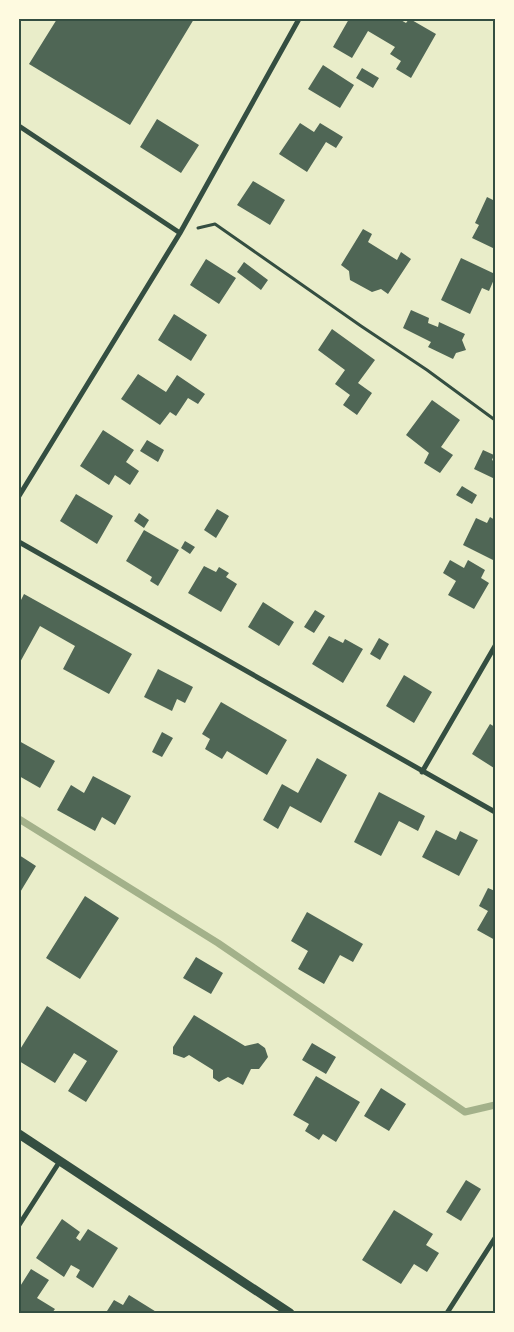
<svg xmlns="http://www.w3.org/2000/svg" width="514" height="1332" viewBox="0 0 514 1332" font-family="'DejaVu Sans',sans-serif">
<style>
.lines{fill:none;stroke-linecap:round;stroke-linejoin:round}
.stream{stroke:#a3b18a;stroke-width:7}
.building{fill:#4f6655}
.path{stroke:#344e41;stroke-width:3}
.minor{stroke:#344e41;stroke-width:5}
.tertiary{stroke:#344e41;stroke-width:9}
.neatline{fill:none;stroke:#344e41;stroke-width:2}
</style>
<rect width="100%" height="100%" fill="#e9edc9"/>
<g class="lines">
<path class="stream" d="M19 819 218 943 465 1112 495 1105"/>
</g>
<path class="building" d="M57 19H194L130 125 29 64Z
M349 19H399L406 23 409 19H410L436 34 411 78 396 69 401 61 390 54 395 47 368 31 352 58 333 47Z
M323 65 354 85 340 108 308 89Z
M362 68 379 78 373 88 356 78Z
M157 119 199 145 181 173 140 147Z
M300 123 314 132 320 123 343 137 336 148 326 142 307 172 279 154Z
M253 181 285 200 270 225 237 205Z
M487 197 495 201V249L472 238 479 225 475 223Z
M363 229 372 234 368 242 397 260 401 252 411 259 388 294 381 289 372 292 350 280 349 271 341 265Z
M461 258 495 274V277L489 291 482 288 470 314 441 300Z
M206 259 236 278 219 304 190 285Z
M244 262 268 280 261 290 237 272Z
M411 310 429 318 428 323 438 327 439 322 465 334 462 340 466 350 456 353 453 359 428 347 431 342 403 328Z
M174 314 207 335 191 361 158 340Z
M332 329 375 360 358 383 372 393 357 415 343 405 350 395 335 384 345 370 318 350Z
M138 374 166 392 177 375 205 394 198 404 188 398 176 416 170 412 160 425 121 399Z
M432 400 460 420 441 447 453 455 440 473 424 463 429 453 406 435Z
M103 430 134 450 126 462 139 471 130 485 115 475 109 485 80 466Z
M147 440 164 450 158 462 140 451Z
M483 450 494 455 492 460 495 462V479L474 469Z
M462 486 477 495 472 504 456 495Z
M76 494 113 516 97 544 60 521Z
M217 509 229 516 216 538 204 530Z
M139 513 149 520 144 528 134 521Z
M490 517 495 520V561L463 545 476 518 487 523Z
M144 530 179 550 158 586 150 581 152 577 126 561Z
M185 541 195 547 190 554 181 548Z
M450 560 464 568 468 560 485 570 481 578 489 583 474 609 448 595 456 581 443 573Z
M204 566 216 572 219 567 229 573 226 577 237 584 221 612 188 593Z
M24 594 132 654 109 694 63 669 75 646 40 626 19 664V604Z
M263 602 294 622 279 646 248 627Z
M315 610 325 616 314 633 304 627Z
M329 636 343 643 345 639 363 649 343 683 312 664Z
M379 638 389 644 380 660 370 654Z
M158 669 193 687 185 703 177 699 172 711 144 697Z
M404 675 432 692 414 723 386 706Z
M221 702 287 740 267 775 227 751 222 759 205 749 210 739 202 734Z
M490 724 495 727 494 768 472 754Z
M162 732 173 738 162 757 152 752Z
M19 741 55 761 40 788 19 776Z
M317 758 347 775 321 823 290 806 278 829 263 820 282 784 298 793Z
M93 776 131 796 115 825 102 817 95 831 57 810 71 785 84 793Z
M379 792 425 816 418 831 399 821 381 856 354 842Z
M436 830 456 840 460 831 478 840 459 876 422 857Z
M19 855 36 866 19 894Z
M488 888 495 891V940L477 930 488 911 479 906Z
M85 896 119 918 80 979 46 958Z
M307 912 363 944 353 962 340 955 324 984 298 969 308 951 291 941Z
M196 957 223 973 211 994 183 978Z
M47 1006 118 1051 86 1102 68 1091 87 1061 74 1053 55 1083 19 1061V1051Z
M194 1015 245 1046 258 1043 265 1048 268 1057 259 1069H251L243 1085 228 1077 219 1082 213 1078V1070L189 1055 184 1058 173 1054V1047Z
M312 1043 336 1057 326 1074 302 1060Z
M316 1076 360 1102 336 1142 323 1134 319 1140 305 1131 309 1124 293 1115Z
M381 1088 406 1104 389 1131 364 1116Z
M466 1180 481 1189 461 1221 446 1212Z
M394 1210 433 1234 426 1245 439 1253 427 1272 414 1264 401 1284 362 1260Z
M62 1219 80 1232 76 1238 80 1241 88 1229 118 1248 93 1288 76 1277 80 1270 71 1265 64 1277 36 1258Z
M31 1269 49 1280 37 1298 55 1309 52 1313H19V1288Z
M129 1295 158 1313H110L107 1311 114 1300 123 1305Z"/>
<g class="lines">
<path class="path" d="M198 228 215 224 361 326 427 370 495 420"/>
<path class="minor" d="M19 126 180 233
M19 496 180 233 299 19
M19 542 495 812
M422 772 495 646
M19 1225 60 1161
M447 1313 495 1238"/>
<path class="tertiary" d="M19 1134 290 1313"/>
</g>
<rect width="514" height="1332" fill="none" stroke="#fefae0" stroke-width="40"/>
<rect x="20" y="20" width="474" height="1292" class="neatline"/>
</svg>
